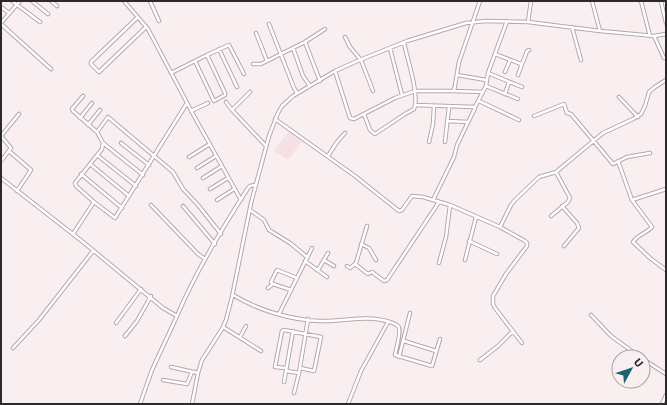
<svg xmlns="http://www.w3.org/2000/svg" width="667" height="405" viewBox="0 0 667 405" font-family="'Exo 2',sans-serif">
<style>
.built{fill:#f5e1e5}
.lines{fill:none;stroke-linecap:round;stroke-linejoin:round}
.minor-casing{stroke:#b3a9ab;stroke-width:4.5}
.minor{stroke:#fff;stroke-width:2.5}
</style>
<rect width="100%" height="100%" fill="#f9eff0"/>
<path class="built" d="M289 131 303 140 288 160 274 151Z"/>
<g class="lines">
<g class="minor-casing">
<path id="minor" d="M12 1 40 22
M32 1 48 14
M51 1 57 6
M124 1 148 29 194 116 241 200
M150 1 159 21
M592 1 600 31
M641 1 650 36
M661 1 666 23
M1 7 9 13
M138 17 91 62V64L99 72 146 27
M528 22 531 1
M1 23 20 1
M1 24 51 69
M269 24 294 88 297 93
M572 27 581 60
M256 33 267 61
M654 36 664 58
M345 37 350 47 361 60 373 91
M305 42 320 81
M293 48 303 76 310 86
M390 48 402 95
M219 49 237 87
M495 54 521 64 523 62 527 51 529 50
M207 55 229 45 244 74
M253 64H261L305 42 325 29
M335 71 350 118 354 119 395 98 415 91H454L483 92
M505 72 510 60
M171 73 207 55 225 93V95L214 101 195 61
M488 73 522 87
M457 75 486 80
M518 75 522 64
M486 86 518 99
M454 91 459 62 480 1
M250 92 232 110 266 146
M505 94 509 82
M83 96 72 109 73 111 97 132
M619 97 638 117
M479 101 519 120
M226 102 232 110
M416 105 475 107 486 86 488 73 507 21
M191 111 208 103
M364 114 370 130 375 134 405 114 414 109C420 96 407 58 404 43
M534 116 564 104 567 113 571 114 613 164 627 157 650 153
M80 118 92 103
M275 119 355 176 399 211 402 210 412 196 423 197 450 205 500 227 525 241 527 243V246L506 274 493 296V304L495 308 522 343
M448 121 468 122
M88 125 100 110
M1 136 11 148 1 161
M1 136 19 114
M429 142 433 124 434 106
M445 142 449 107
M103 143 143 175
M121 143 149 165
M9 151 31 170 17 191
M97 155 136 186
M328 156 337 142 345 133
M189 157 210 144
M618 161 632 200 652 227C647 233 637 235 633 242L650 258 666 270
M90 164 129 196
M197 168 216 156
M81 174 122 208
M1 178 83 242 163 308 177 316C196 271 222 229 248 188L250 186 255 185
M203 178 222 166
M210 189 228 178
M217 200 234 189
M433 200 454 157 457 145 475 108
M632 200 666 189
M94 202 76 186 75 183 102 149 103 143 97 132 108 117 173 172 183 189 198 205 221 234
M151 205 198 254 205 259
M183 206 215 244
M562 206 577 223 579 228 564 246
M250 210 264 220 269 230 290 243 307 257
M551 216 568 202 570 198 556 172 603 133 633 119 641 114 645 106 649 92 655 87 666 80
M500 227 511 205 514 201 539 177 556 172
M73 234 94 202 115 218 187 103
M469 241 497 254
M361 244 369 248 376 260
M324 260 334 266
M465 260 476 217
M305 261 327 277
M439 263 446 237 450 205
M355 264 368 274 372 272 384 281 387 280 439 202
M347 266 350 268 356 263 367 226
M318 270 328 253
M273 284 271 282 277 270 297 278
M268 288 273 284 291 290
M233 295C258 310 290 320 320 321 344 322 366 314 390 322 392 323 396 324 398 326 402 329 396 350 395 355L432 366 440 339
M279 314 312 248
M591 315 611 336 640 357
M116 323 141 289
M223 327 261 351
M125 336 137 321 151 296
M240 337 246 326
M404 341 436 351
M13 348 39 320 93 251
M399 357 410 313
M643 359 666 374
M480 360 498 346 513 331
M171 367 198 373
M286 368 275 367 282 331 284 330 321 337 314 371 300 368
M286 371 299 373
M643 371 648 363
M163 380 187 384 192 372
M284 382 293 331
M294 393 299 373 308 319
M140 404 152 370 177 316
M192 404 198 373 202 360 222 329 226 320 232 297 251 203 269 136 278 113 282 106 293 96 335 71 355 62 407 41 466 23 486 21 528 22 600 31 644 35 654 36 666 34
M348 404 361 371 388 322
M662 404 666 395"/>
</g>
<use href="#minor" class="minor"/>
</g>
<rect width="667" height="405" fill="none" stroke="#2d292a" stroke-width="4"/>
<g transform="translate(631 369) rotate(50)"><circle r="19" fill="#f9eff0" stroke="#a7a0a1"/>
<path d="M0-3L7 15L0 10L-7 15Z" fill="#1c6272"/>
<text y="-6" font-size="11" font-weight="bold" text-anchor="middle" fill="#2d292a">U</text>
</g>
</svg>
